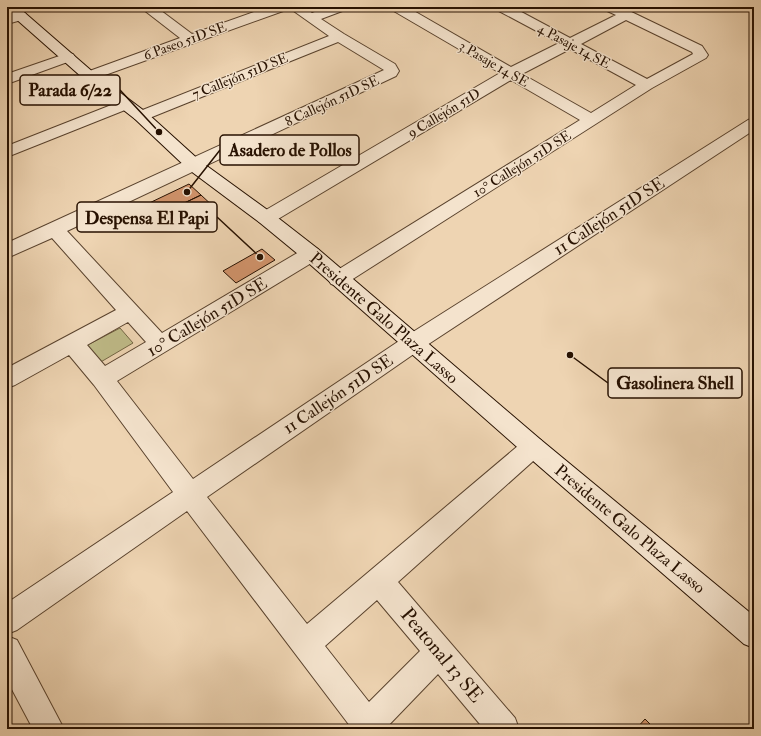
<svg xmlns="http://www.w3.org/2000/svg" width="761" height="736" viewBox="0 0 761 736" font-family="'IM FELL Double Pica',serif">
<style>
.green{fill:#bfbb88;stroke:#736644}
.building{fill:#d2946c;stroke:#271101}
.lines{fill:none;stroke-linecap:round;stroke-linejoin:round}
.street-casing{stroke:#59422d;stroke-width:2}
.secondary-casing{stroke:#271101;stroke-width:2}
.street{fill:#f4e3cd;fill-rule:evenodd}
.secondary{fill:#f4e3cd;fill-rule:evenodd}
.labels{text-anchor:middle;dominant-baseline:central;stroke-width:3;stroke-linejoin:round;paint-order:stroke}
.far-street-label{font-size:14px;fill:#271101;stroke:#f4e3cd}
.street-label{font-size:17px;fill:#271101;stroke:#f4e3cd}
.near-street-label{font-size:20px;fill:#271101;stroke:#f4e3cd}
.leader{fill:none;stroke:#271101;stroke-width:1.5}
.callout-dot{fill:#271101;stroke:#f4e3cd;stroke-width:1.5}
.callout{fill:#f4e3cd;stroke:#271101;stroke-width:1.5}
.callout-label{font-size:18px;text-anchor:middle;font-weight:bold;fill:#271101}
</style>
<rect width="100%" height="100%" fill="#eed4b2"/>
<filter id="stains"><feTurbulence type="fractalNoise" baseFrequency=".005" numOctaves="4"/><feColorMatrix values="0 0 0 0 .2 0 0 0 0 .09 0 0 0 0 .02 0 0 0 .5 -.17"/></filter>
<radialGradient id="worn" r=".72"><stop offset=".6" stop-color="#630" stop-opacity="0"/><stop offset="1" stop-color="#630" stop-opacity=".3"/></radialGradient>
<path class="green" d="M120 328 133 343 99 363 84 347Z"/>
<path class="building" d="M189 184 201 195 155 217 143 206Z
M201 195 215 208 168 231 155 217Z
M262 249 275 260 236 283 223 271Z
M645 719 655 729H636Z"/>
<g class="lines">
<g class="street-casing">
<path id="street" d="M140 7H156L192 34 268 7H288L286 10 94 79 89 80 84 79 82 76 84 73 180 38Z
M288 7H304L312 13 328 7H347L345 10 321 19 344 34 395 64 399 71 396 76 67 231 162 333 304 249 311 247 318 249 321 254 318 259 117 381 193 479 405 337 748 120 754 118V130L421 349 207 497 307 624 525 440 533 437 541 440 545 447 541 454 398 582 515 718 519 729H484L438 674 385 729H349L350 726 187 511 17 630 7 634V603L173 492 94 385 69 355 15 385 7 388V368L116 310 52 238 7 258V243L384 70 338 42 147 119 141 121 135 119 133 116 135 113 329 36ZM128 322 146 342 105 366 87 345ZM377 600 420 651 369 702 325 646Z
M390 7H407L511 67 559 43 497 10 495 7H512L570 38 616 15 605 10 603 7H621L702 46 708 55 706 58 652 88 345 284 338 286 331 284 328 279 331 274 580 120 511 80 273 222 266 224 259 222 257 218 259 214 500 73 392 10ZM626 20 692 52 693 54 647 79 581 44ZM570 49 636 85 591 113 522 74Z
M20 12 25 13 27 16 25 19 7 24V16Z
M68 53 73 54 75 57 73 60 7 84V74Z
M124 100 130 102 132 105 130 108 7 157V146Z
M7 636 17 640 64 729H33L7 680Z"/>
</g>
<g class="secondary-casing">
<path id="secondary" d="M7 7H18L94 73 147 113 200 161 273 214 318 249 541 440 754 616V648L744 644 525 454 304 259 259 222 188 169 135 119 84 79 7 11Z"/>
</g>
<use href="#street" class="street"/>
<use href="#secondary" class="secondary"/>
</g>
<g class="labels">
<g class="far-street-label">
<text transform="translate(185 41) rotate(-20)">6 Paseo 51D SE</text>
<text transform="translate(574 46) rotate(28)">4 Pasaje 14 SE</text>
<text transform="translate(494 64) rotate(30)">3 Pasaje 14 SE</text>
<text transform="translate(240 76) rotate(-22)">7 Callejón 51D SE</text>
<text transform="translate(332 101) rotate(-25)">8 Callejón 51D SE</text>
<text transform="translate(444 113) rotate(-31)">9 Callejón 51D</text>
<text transform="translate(522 164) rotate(-32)">10° Callejón 51D SE</text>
</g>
<g class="street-label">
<text transform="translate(609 216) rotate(-33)">11 Callejón 51D SE</text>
<text transform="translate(207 317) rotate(-31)">10° Callejón 51D SE</text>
<text transform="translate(384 318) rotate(41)">Presidente Galo Plaza Lasso</text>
<text transform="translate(338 394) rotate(-34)">11 Callejón 51D SE</text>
<text transform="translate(630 529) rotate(40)">Presidente Galo Plaza Lasso</text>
</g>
<g class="near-street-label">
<text transform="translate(442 655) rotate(50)">Peatonal 13 SE</text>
</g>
</g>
<path class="leader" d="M159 132L120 90M187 192L220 150M260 257L217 217M570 355L608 383"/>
<g class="callout-dot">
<circle cx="159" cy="132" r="4"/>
<circle cx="187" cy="192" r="4"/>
<circle cx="260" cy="257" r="4"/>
<circle cx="570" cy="355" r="4"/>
</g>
<g class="callout">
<rect x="20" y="75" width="100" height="30" rx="4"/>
<rect x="220" y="135" width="139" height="30" rx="4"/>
<rect x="77" y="202" width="140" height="30" rx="4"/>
<rect x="608" y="368" width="134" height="30" rx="4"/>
</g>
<g class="callout-label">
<text x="70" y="96">Parada 6/22</text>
<text x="290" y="156">Asadero de Pollos</text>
<text x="147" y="224">Despensa El Papi</text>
<text x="675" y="389">Gasolinera Shell</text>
</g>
<rect width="761" height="736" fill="none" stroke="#eed4b2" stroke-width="24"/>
<rect x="8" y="8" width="745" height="720" fill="none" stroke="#271101" stroke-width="2"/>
<rect x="12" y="12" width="737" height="712" fill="none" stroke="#271101"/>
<rect width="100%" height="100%" filter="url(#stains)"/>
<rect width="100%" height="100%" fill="url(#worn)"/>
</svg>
